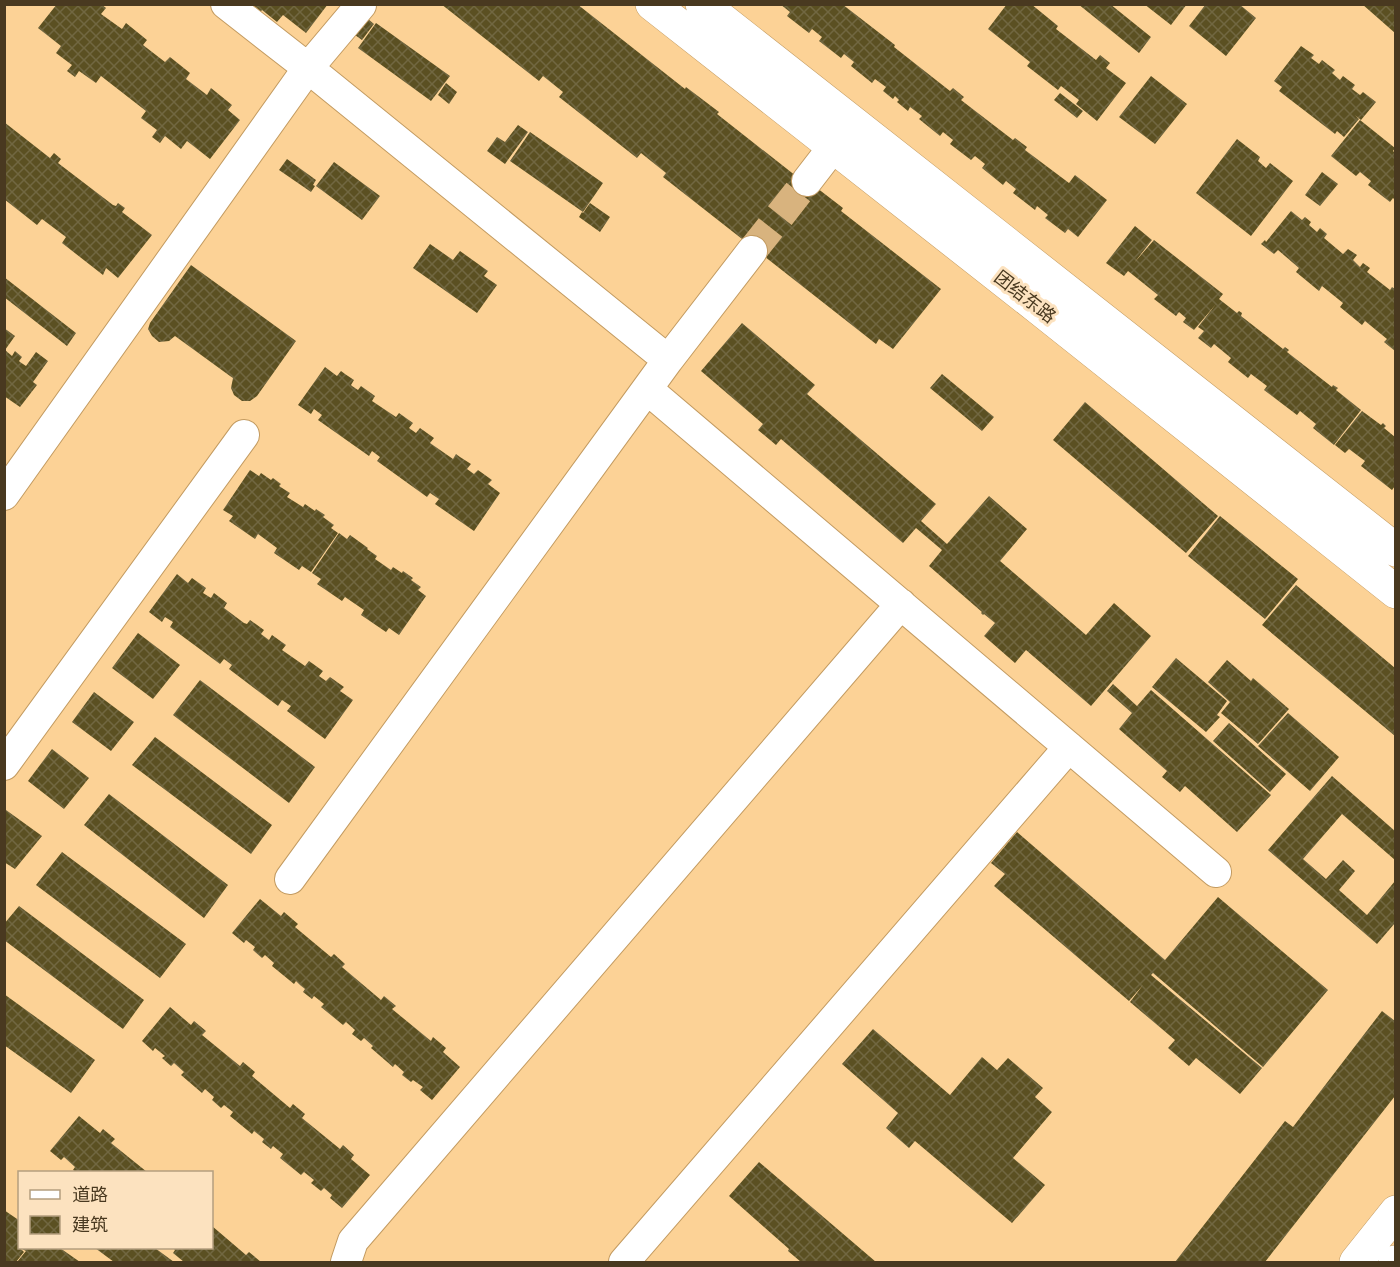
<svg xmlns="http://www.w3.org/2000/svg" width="1400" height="1267" viewBox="0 0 1400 1267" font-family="Rubik,'Noto Sans SC',sans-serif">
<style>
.building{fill:url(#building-cross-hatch)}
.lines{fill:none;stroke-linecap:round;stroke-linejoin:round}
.minor-tunnel{stroke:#d8b37e;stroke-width:30;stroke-dasharray:30 15;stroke-linecap:butt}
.minor-casing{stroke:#c39b61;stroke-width:32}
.tertiary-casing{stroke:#c39b61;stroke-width:34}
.secondary-casing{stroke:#c39b61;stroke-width:34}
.minor{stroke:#fff;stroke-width:30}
.tertiary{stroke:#fff;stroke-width:33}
.secondary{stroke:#fff;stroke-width:33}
.labels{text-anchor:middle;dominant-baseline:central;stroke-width:6;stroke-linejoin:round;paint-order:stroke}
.street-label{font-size:18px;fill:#493920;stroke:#fce2bf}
</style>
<defs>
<pattern id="building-cross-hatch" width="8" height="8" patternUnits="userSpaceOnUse" patternTransform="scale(1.5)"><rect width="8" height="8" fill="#5b5022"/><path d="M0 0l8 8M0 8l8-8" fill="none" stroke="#716741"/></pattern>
</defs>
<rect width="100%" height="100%" fill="#fcd296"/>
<path class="building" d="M57 4H101L106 8 101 14 122 29 126 23 147 40 143 45 165 62 170 57 190 73 186 79 207 95 211 88 232 105 228 110 240 120 210 159 187 141 181 149 165 136 160 143 152 137 157 130 141 118 146 111 101 76 96 83 79 71 75 77 67 71 72 65 56 53 61 46 38 28Z
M254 4H328L306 33 283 15 277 22 262 10 255 19 247 13Z
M441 4H577L685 89 686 87 719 112 717 114 815 191 817 188 843 208 841 211 941 289 893 349 879 339 876 344 663 177 666 173 641 153 637 158 559 97 563 92 543 76 539 81Z
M780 4H842L895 45 894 47 950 91 953 88 964 97 961 100 1013 140 1015 138 1027 147 1025 150 1069 183 1075 175 1107 200 1078 237 1068 229 1065 233 1045 218 1048 215 1037 206 1035 210 1013 193 1016 189 1006 181 1003 185 982 168 985 164 975 156 971 160 950 144 953 140 943 132 940 136 919 119 922 116 910 107 908 111 897 102 899 100 895 96 893 99 883 91 886 87 875 79 872 83 851 66 854 62 844 54 841 58 819 41 822 37 812 29 809 33 787 16 790 12Z
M1007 4H1031L1058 26 1056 29 1096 60 1100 55 1110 63 1106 68 1126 83 1097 121 1076 104 1079 100 1061 86 1058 90 1027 66 1030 62 988 29Z
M1078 4H1110L1151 37 1139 53Z
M1144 4H1187L1171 25Z
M1206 4H1239L1256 18 1226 56 1189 26Z
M1362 4H1395V33Z
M368 19 374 24 362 40 355 35Z
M376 23 450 76 431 101 358 48Z
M1301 46 1314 55 1311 58 1319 64 1322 60 1335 70 1332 73 1340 80 1343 76 1355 85 1352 89 1360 95 1363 92 1376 102 1361 120 1355 115 1359 119 1344 137 1337 131 1335 134 1279 91 1282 87 1274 81Z
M1151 76 1187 104 1155 144 1119 117Z
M446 83 457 92 449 104 438 95Z
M1060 93 1083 111 1077 118 1054 100Z
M1360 120 1395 148 1393 151 1395 153V200L1393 198 1390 202 1368 185 1371 181 1360 172 1356 176 1331 156Z
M4 122 50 158 54 153 61 159 58 163 113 205 116 206 118 203 125 208 122 212 152 235 118 278 106 268 103 275 62 243 66 237 42 219 37 225 4 199Z
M518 125 528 132 505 164 487 151 497 137 505 142Z
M530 132 603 183 583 212 510 161Z
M1237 139 1260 157 1258 161 1266 168 1270 163 1293 181 1251 236 1196 193Z
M287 159 316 180 313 185 315 186 311 192 279 170Z
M334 162 380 196 362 220 316 186Z
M1322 172 1338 184 1320 206 1305 195Z
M590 203 610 217 600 232 579 217 582 212 583 213Z
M1291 211 1302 220 1305 217 1311 222 1309 225 1317 232 1320 228 1327 234 1324 238 1343 254 1348 249 1357 255 1353 260 1360 267 1363 263 1370 268 1367 272 1390 290 1392 287 1395 289V351L1384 342 1387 339 1365 321 1362 325 1340 307 1343 303 1322 286 1319 291 1296 272 1299 268 1278 250 1274 254 1261 244 1265 240 1266 242Z
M1135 226 1152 240 1134 263 1154 240 1223 294 1219 299 1237 313 1239 311 1242 313 1241 316 1283 349 1285 347 1289 350 1287 352 1332 387 1333 385 1338 388 1336 390 1361 410 1334 445 1313 428 1316 424 1300 411 1297 415 1264 390 1267 386 1251 374 1248 378 1228 362 1231 358 1214 344 1211 348 1198 338 1204 331 1198 327 1216 304 1194 330 1183 322 1186 318 1179 312 1176 316 1154 299 1158 295 1128 271 1124 276 1106 263Z
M430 244 453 260 460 251 488 271 484 276 497 285 477 313 413 268Z
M191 265 296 341 257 396 250 401H242L234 395 231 388 233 378 230 376 175 336 169 341 159 342 152 336 148 329 150 323Z
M4 277 76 333 67 346 4 297Z
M742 323 815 385 807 394 936 504 921 521 947 544 989 496 1027 529 1000 561 1086 635 1114 603 1151 636 1091 706 1026 650 1015 663 984 636 995 623 984 614 983 615 981 613 982 612 929 566 942 550 916 528 903 543 781 439 776 445 758 430 763 424 701 371Z
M4 328 15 336 5 350 12 356 15 351 22 357 19 361 20 362 26 366 36 352 48 361 33 382 37 385 20 407 4 396Z
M325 367 337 376 341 371 345 374 354 380 351 385 352 386 358 390 361 386 375 396 372 401 396 417 399 413 413 423 409 428 416 433 420 428 434 438 430 443 453 459 456 454 460 457 471 464 467 469 474 474 478 470 492 480 488 484 500 493 474 531 435 504 439 499 430 493 427 497 377 461 380 457 372 451 369 456 318 420 322 415 314 409 311 414 298 405Z
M942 374 994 417 982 431 930 388Z
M1085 402 1218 516 1186 553 1053 440Z
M1362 411 1381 425 1383 423 1386 426 1384 428 1395 437V486L1392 490 1361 466 1365 461 1349 449 1345 453 1335 445Z
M250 470 259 476 261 473 271 480 273 478 281 484 279 486 290 493 287 497 303 507 305 504 315 511 316 509 325 515 323 517 334 525 331 528 338 533 311 572 302 566 299 570 274 553 277 548 258 534 255 539 229 521 233 516 223 510Z
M1220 516 1298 579 1265 619 1188 556Z
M339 533 347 539 350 535 368 548 367 549 377 556 375 559 391 570 393 567 402 573 403 571 413 578 411 580 421 587 418 590 426 596 399 635 389 628 386 632 361 615 364 610 345 597 342 601 317 584 321 579 312 573Z
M177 574 188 583 192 578 206 588 203 593 211 598 214 593 227 603 224 608 244 623 247 624 250 620 264 630 261 634 269 640 272 635 286 645 282 650 305 666 309 661 323 671 319 676 326 681 330 677 344 687 340 691 353 700 325 739 287 711 291 706 282 700 278 706 229 669 232 665 224 659 220 664 170 627 173 622 165 617 162 622 149 612Z
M1296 585 1395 668V736L1262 625Z
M138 633 180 665 153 699 112 668Z
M1176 658 1227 701 1217 715 1220 717 1206 732 1152 687Z
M1227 660 1251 681 1253 678 1289 709 1258 744 1221 713 1230 702 1208 682Z
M200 680 315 767 289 803 173 715Z
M1113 684 1137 706 1151 690 1271 795 1237 832 1185 786 1180 792 1162 777 1167 771 1119 729 1132 713 1107 691Z
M94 692 134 722 111 751 72 722Z
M1288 713 1339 757 1310 791 1258 746Z
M1229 723 1286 774 1270 792 1213 741Z
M155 737 272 825 251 854 132 765Z
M52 749 89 778 64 809 28 781Z
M1332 776 1395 831V860L1342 814 1303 859 1326 879 1343 860 1355 871 1339 890 1367 915 1395 881V923L1377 944 1268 850Z
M109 794 228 885 204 918 84 825Z
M6 810 42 836 15 869 4 862V813Z
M1017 832 1165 960 1218 897 1328 990 1263 1067 1153 973 1151 975 1262 1068 1240 1094 1196 1058 1189 1066 1168 1048 1175 1040 1130 1002 1143 985 1129 1001 994 886 1005 874 991 863Z
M62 852 186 944 160 978 36 885Z
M260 899 281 916 284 912 298 924 295 927 331 957 334 954 345 964 342 967 381 1000 384 996 396 1006 392 1009 431 1041 433 1037 446 1048 443 1052 460 1067 432 1100 420 1090 423 1087 413 1080 411 1082 402 1075 404 1072 395 1064 393 1067 371 1048 373 1046 364 1038 361 1041 352 1034 355 1030 346 1022 343 1025 321 1007 324 1004 314 996 312 999 303 992 305 989 300 985 296 981 294 984 272 966 274 963 265 955 262 958 253 950 255 947 246 940 244 943 232 933Z
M19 906 144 1000 123 1029 4 940V924Z
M4 994 95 1060 71 1093 4 1045Z
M170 1007 191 1025 194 1021 206 1031 202 1035 240 1066 243 1062 255 1072 252 1076 290 1108 293 1104 305 1114 302 1118 340 1149 343 1145 354 1155 351 1159 370 1175 342 1208 330 1198 332 1195 324 1188 321 1191 311 1183 314 1180 304 1172 301 1175 280 1158 283 1154 273 1146 271 1149 262 1142 264 1139 254 1131 252 1134 230 1116 233 1112 224 1105 221 1108 212 1100 214 1097 205 1089 202 1093 181 1075 184 1072 174 1063 171 1066 162 1058 165 1056 155 1048 153 1051 142 1041Z
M1382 1011 1395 1021V1096L1265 1262H1175L1285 1121 1293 1127Z
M873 1029 950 1095 982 1057 997 1070 1008 1058 1043 1088 1035 1097 1052 1112 1013 1158 1045 1185 1012 1223 915 1141 909 1148 886 1128 898 1113 842 1064Z
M79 1116 100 1133 103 1129 115 1139 111 1143 147 1172H76L73 1170 75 1167 64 1157 61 1160 50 1151Z
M759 1162 876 1262H801L788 1251 789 1249 729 1196Z
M4 1210 20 1221 19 1247 24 1252 16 1262H4Z
M212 1226 246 1255 249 1252 261 1262H184L173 1253 175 1250 173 1248H212Z
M20 1248H60L80 1262H17L26 1251Z
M95 1248H155L174 1262H114Z"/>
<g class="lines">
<path class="minor-tunnel" d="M752 251 807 181"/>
<g class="minor-casing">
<path id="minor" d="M226 4 308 68 668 360
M807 181 834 146
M647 389 1216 872
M4 495 308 68 361 5
M4 765 244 435
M290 879 668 360 752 251
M346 1262 353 1241 901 604
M624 1262 1069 747"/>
</g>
<g class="tertiary-casing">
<path id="tertiary" d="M652 4 1040 309 1396 592
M702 4 1396 550"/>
</g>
<g class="secondary-casing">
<path id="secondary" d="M1356 1262 1396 1212
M1395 1262H1396"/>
</g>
<use href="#minor" class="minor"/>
<use href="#tertiary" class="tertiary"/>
<use href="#secondary" class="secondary"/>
</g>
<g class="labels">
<g class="street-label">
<text transform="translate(1025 297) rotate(38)">团结东路</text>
</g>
</g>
<rect width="1400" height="1267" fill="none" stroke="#493920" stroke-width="12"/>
<rect x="18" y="1171" width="195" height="78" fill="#fce2bf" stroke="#b49e7f" stroke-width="1.5"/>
<rect x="30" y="1190" width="30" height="9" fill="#ffffff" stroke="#b49e7f" stroke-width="1.5"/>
<text x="72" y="1201" font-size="18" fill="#493920">道路</text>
<rect x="30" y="1216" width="30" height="18" fill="url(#building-cross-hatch)" stroke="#b49e7f" stroke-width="1.5"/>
<text x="72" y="1231" font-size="18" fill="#493920">建筑</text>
</svg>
